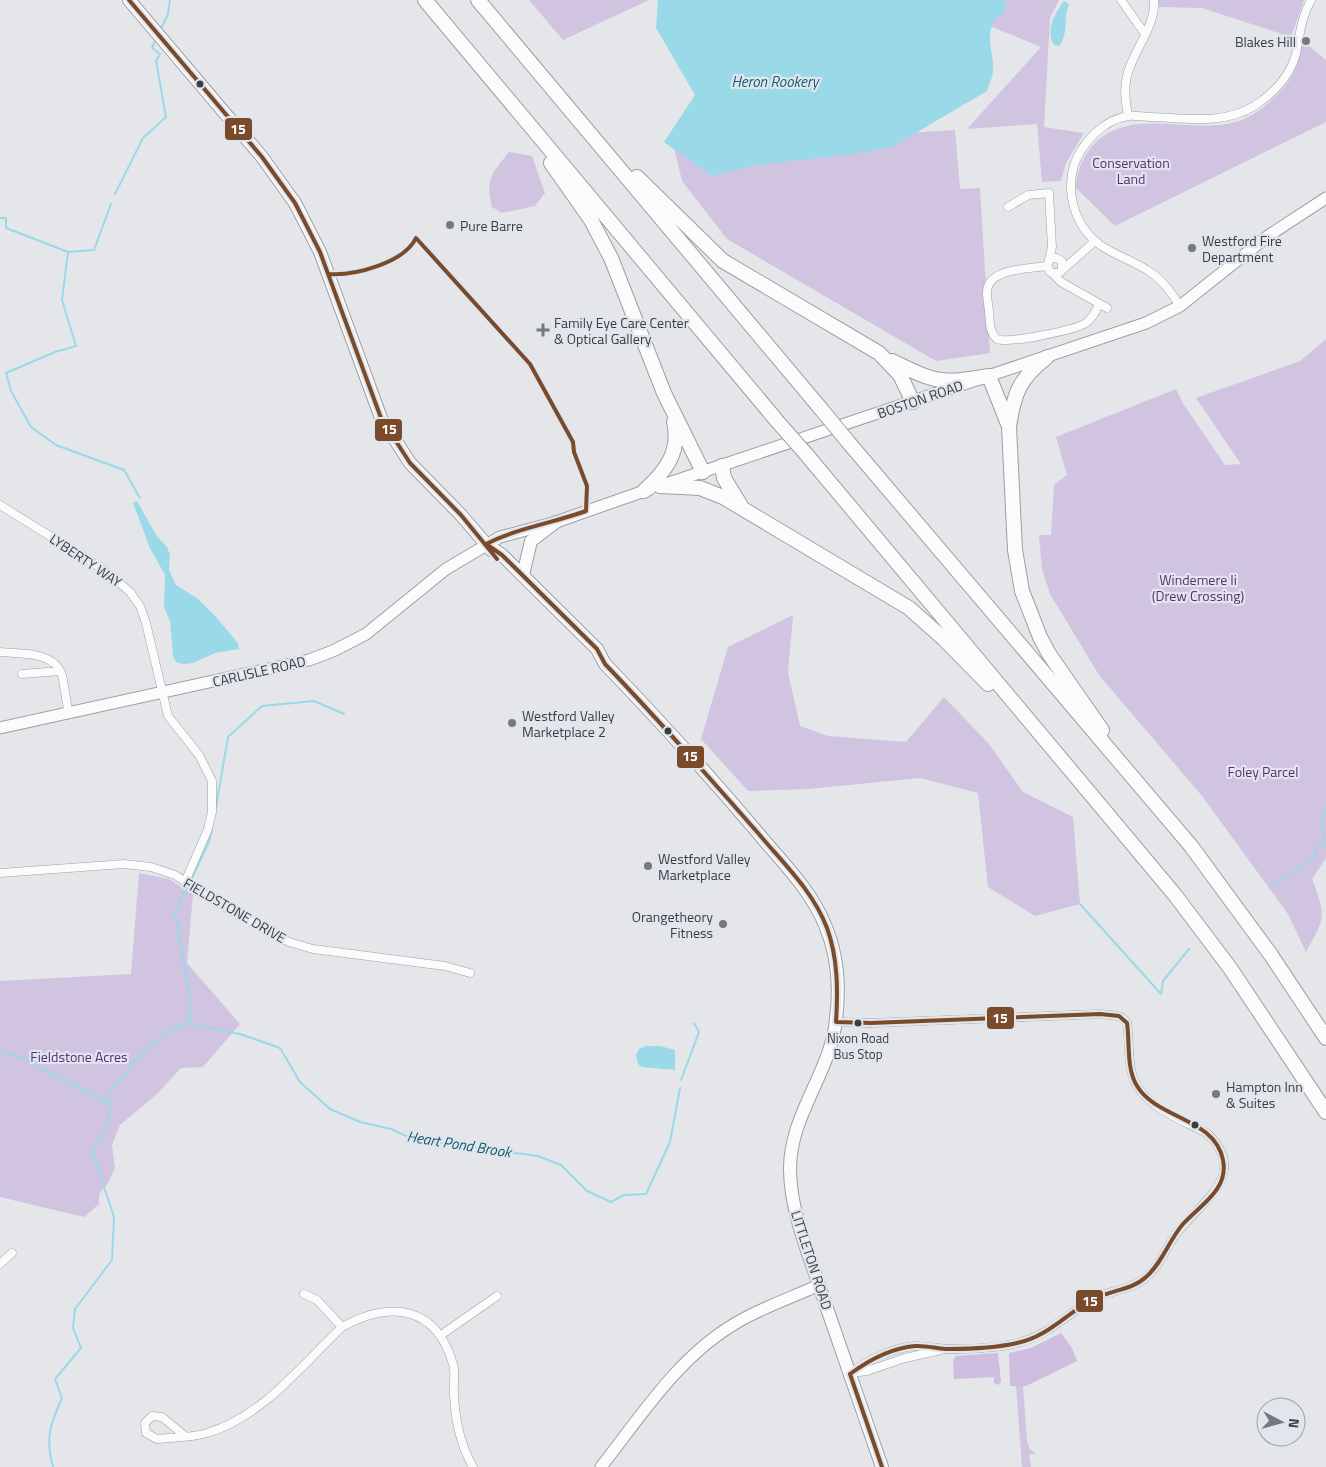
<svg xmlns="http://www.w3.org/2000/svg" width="1326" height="1467" viewBox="0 0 1326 1467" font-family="'Titillium Web',sans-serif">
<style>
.green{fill:#d1c4e0}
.forest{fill:#cebddf}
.water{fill:#99d9e8}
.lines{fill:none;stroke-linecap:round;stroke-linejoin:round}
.stream{stroke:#99d9e8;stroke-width:2}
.minor-casing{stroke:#9e9fa2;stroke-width:9}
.secondary-casing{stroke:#9e9fa2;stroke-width:13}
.primary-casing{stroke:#9e9fa2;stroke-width:14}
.motorway-casing{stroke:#9e9fa2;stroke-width:16}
.minor{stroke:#fbfbfc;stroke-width:8}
.secondary{stroke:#fbfbfc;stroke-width:11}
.primary{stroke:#fbfbfc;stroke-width:12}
.motorway{stroke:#fbfbfc;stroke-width:14}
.motorway-bridge-casing{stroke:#9e9fa2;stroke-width:16;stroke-linecap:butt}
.motorway-bridge{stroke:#fbfbfc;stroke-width:14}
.bus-1-casing{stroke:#e1e5ed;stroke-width:8}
.bus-1{stroke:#7a4b2a;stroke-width:4}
.poi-dot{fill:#76787c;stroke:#e1e5ed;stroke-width:2}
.bus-dot{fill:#3b3d40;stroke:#e1e5ed;stroke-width:2}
.labels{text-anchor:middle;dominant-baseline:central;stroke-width:4.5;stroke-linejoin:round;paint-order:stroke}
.bus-label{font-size:13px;fill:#3b3d40;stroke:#e1e5ed}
.poi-label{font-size:14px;fill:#3b3d40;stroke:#e1e5ed;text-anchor:start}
.park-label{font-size:14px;fill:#592f76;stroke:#e1e5ed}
.street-label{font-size:14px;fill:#3b3d40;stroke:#e1e5ed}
.water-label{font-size:15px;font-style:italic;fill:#125e6c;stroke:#e1e5ed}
.line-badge{stroke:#e1e5ed;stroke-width:2}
.badge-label{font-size:14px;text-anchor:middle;font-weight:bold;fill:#fff}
</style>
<rect width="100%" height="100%" fill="#e4e6ea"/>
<path class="green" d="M529 0H649L563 40Z
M927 0H1059L1050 18 1044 127 1084 133 1066 163 1061 181 1042 182 1037 124 967 129 1041 47Z
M1159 0H1304L1291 37 1202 8 1159 7Z
M1303 41 1326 60V122L1115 226 1076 188C1076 173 1082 158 1092 146 1131 104 1191 137 1239 121 1259 114 1283 93 1293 74 1298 64 1300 51 1303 41Z
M955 130 960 189 980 188 990 353 936 361 727 239 682 181 674 147Z
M509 152 532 156 545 193 535 206 502 213 492 207C485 180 492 173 509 152Z
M1326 339V858L1312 879C1326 917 1326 916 1306 952L1288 914 1202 796 1099 675 1050 594 1042 569 1039 535H1051L1054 485 1067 475 1056 437 1176 389 1184 405 1225 465 1241 464 1196 398 1300 361Z
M793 615 788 672 800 726 828 736 906 742 944 697 989 744 1023 792 1073 817 1080 904 1035 916 988 887 978 793 920 778 808 789 748 791 701 739 728 647Z
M139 873 169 879 193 894 187 963 240 1024 203 1067 181 1068 156 1095 120 1125 112 1145 115 1168 108 1183 99 1194V1204L84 1217 0 1197V981L131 974Z
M1016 1386H1023L1027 1441 1030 1450 1036 1453 1029 1455 1031 1467H1022Z"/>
<path class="forest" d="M1061 1333 1072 1348 1077 1361 1026 1386H1010L1009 1353 1031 1348Z
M998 1353 1001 1382 998 1385 994 1383V1377L954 1379 953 1360 956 1356Z"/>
<path class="water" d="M658 0H1006L1005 11C979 28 995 51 993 72 992 78 989 85 987 91L892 147 848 155 755 165 712 176 664 142 695 95 656 28Z
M1064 1 1069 4C1063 18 1069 34 1059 46L1054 45C1045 30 1055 13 1064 1Z
M137 501 156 535 167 547 170 555 169 570 176 585 198 599 216 617 238 643 239 649 215 653 193 663 183 664 176 662 173 656 170 621 164 607 165 575 150 548 133 503Z
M646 1046H660L675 1050V1070L642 1067 638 1064 636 1055 639 1049Z"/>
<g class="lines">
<path class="stream" d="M160 31 168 14 170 0
M115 194 143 138 166 117 156 61 160 54 152 48 155 41
M0 218H6V228L68 252 94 250 111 204
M68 252 62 300 76 346 55 352 6 373 11 391 31 427 56 445 124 470 140 498
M216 807 228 737 262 706 314 701 344 714
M190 882 209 842 212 829
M187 886 175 912 190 997 189 1023
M1272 886 1313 859 1317 848 1324 845 1322 818 1326 809
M1080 904 1161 994 1163 981 1189 949
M0 1051 22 1058 108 1103
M681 1080 699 1032 694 1023
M53 1467C45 1438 50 1425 62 1398L55 1379 81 1348 73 1328 75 1309 112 1260 114 1217 92 1151 105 1131 109 1114V1094L137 1059 167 1032 189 1023 240 1034 280 1048 300 1082 330 1109 360 1122 391 1129 413 1139 538 1156 561 1165 587 1191 611 1202 624 1195 646 1194 670 1142 680 1088"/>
<g class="minor-casing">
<path id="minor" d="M1121 0 1145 34
M1128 116C1126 104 1124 93 1126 81 1130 53 1156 29 1154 0
M1008 207 1028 195 1049 193 1052 247 1049 260
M1047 266C1032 268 996 269 989 284 985 291 988 302 989 311 990 321 989 332 997 339 1008 344 1075 330 1086 323 1093 318 1096 311 1099 304
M1062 269V261L1057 258H1052L1047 264 1050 272 1059 273 1094 242
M1052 273 1061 282 1107 308
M1180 306C1171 292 1162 279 1147 270 1124 255 1099 252 1083 227 1071 209 1068 185 1074 165 1082 143 1103 120 1128 116 1135 115 1143 117 1151 117 1185 118 1224 125 1254 106 1273 94 1290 76 1296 54 1300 34 1301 18 1311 0
M0 505 103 569 130 592 140 606 146 623 168 716 199 755 212 781V812L208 829 185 882
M0 652C21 654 54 651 62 675 65 688 66 702 69 714
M22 674 60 671
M0 873 124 864 151 867 175 875 231 911 289 942 313 949 445 966 470 973
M836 1022 871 1023 1100 1014C1109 1015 1122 1014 1127 1023 1130 1041 1127 1060 1133 1077 1142 1106 1183 1120 1208 1134 1250 1176 1200 1202 1177 1233 1165 1248 1160 1267 1144 1279 1130 1290 1111 1290 1095 1298 1069 1312 1050 1334 1021 1342 999 1348 972 1349 949 1349 938 1349 927 1346 915 1346 892 1348 867 1360 850 1374
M0 1264 12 1253
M304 1294 317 1300 342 1327
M441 1335 497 1296
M851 1373 867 1371 905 1358 941 1350
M185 1436 162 1417 152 1416 145 1423 146 1433 157 1439C173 1437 191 1438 207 1433 262 1417 302 1365 342 1327 391 1300 436 1306 453 1364 456 1373 453 1385 454 1394 455 1420 460 1444 473 1467"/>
</g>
<g class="secondary-casing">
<path id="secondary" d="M666 484 1146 323 1180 306 1268 236 1326 198
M0 728 309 660 333 651 366 634 446 569 500 537 556 522 650 489
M601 1467C641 1416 679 1356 736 1323 763 1307 791 1298 819 1285"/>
</g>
<g class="primary-casing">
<path id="primary" d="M129 0 262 157 295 203 320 252 381 418 410 463 461 515 491 550
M486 544 502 555 597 649 605 664C658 719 709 775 758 833 782 862 811 890 825 925 838 955 840 987 836 1019 831 1073 789 1115 790 1171 791 1214 809 1254 822 1294 842 1352 862 1409 882 1467
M523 575 531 541 556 522"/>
</g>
<g class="motorway-casing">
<path id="motorway" d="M425 0 777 421
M478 0 821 409
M551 163 591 220 611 258 664 393 703 472
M637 177 723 261 879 353 900 375 913 402
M1047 357C1019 379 1014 393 1009 427L1015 550 1022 591 1040 637 1049 654 1102 730
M892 361C937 383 940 384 989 376L1008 424
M849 443 1191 846 1271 955 1326 1038
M806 454 1175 895 1230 968 1326 1112
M722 466 724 478 741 506
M660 486 700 488 723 497 909 608 945 640 988 684
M644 491C665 472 681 452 674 422"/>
</g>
<use href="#minor" class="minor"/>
<use href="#secondary" class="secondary"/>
<use href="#primary" class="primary"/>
<use href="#motorway" class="motorway"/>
<g class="motorway-bridge-casing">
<path id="motorway-bridge" d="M821 409 849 443
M777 421 806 454"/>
</g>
<use href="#motorway-bridge" class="motorway-bridge"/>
<g class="bus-1-casing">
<path id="bus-1" d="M129 0 262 157 295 203 320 252 381 418 410 463 461 515 497 559
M328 274C354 276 404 263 416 238L530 364 573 442 574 452 587 486 586 511C553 523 517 528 486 544
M486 544 502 555 597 649 605 664C658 719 708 776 758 833 783 863 813 891 827 928 838 958 838 991 836 1022L871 1023 1100 1014 1119 1016 1127 1023C1130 1043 1126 1068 1137 1086 1157 1119 1215 1118 1223 1160 1229 1190 1200 1205 1183 1224 1169 1240 1163 1262 1146 1277 1133 1289 1114 1290 1098 1297 1069 1310 1049 1337 1017 1343 995 1348 971 1349 949 1349 938 1349 926 1345 915 1346 891 1348 869 1360 850 1374
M850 1374 882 1467"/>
</g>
<use href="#bus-1" class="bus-1"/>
</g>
<g class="poi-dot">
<circle cx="1306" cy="41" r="5"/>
<circle cx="450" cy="225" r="5"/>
<circle cx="1192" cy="248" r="5"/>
<path d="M540.5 322.5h5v5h5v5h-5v5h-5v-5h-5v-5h5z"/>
<circle cx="512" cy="723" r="5"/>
<circle cx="648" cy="866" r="5"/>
<circle cx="723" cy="924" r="5"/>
<circle cx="1216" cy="1094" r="5"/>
</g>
<g class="bus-dot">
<circle cx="200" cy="84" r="4.5"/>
<circle cx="668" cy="731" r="4.5"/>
<circle cx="858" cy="1023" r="4.5"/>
<circle cx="1195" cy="1125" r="4.5"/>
</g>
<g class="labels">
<g class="bus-label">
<text x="858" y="1038">Nixon Road<tspan x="858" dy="16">Bus Stop</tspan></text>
</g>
<g class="poi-label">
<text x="1296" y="41" text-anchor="end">Blakes Hill</text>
<text x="460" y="225">Pure Barre</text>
<text x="1202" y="240">Westford Fire<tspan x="1202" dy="16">Department</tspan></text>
<text x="554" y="322">Family Eye Care Center<tspan x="554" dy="16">&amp; Optical Gallery</tspan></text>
<text x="522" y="715">Westford Valley<tspan x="522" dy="16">Marketplace 2</tspan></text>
<text x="658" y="858">Westford Valley<tspan x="658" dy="16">Marketplace</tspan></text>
<text x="713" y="916" text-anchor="end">Orangetheory<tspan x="713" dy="16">Fitness</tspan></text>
<text x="1226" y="1086">Hampton Inn<tspan x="1226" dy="16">&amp; Suites</tspan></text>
</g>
<g class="park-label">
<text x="1131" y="162">Conservation<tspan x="1131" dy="16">Land</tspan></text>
<text x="1198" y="579">Windemere Ii<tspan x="1198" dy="16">(Drew Crossing)</tspan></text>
<text x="1263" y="771">Foley Parcel</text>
<text x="79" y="1056">Fieldstone Acres</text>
</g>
<g class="street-label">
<text transform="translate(920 399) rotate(-19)">BOSTON ROAD</text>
<text transform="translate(86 560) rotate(34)">LYBERTY WAY</text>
<text transform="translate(259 671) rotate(-13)">CARLISLE ROAD</text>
<text transform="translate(235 910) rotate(30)">FIELDSTONE DRIVE</text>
<text transform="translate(812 1260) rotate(72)">LITTLETON ROAD</text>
</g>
<g class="water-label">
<text x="775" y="81">Heron Rookery</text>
<text transform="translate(459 1144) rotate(9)">Heart Pond Brook</text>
</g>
</g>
<g class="line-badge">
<rect x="224" y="117" width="29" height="24" rx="5" fill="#7a4b2a"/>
<rect x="374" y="418" width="29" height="24" rx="5" fill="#7a4b2a"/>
<rect x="676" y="745" width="29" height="24" rx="5" fill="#7a4b2a"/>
<rect x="986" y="1006" width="29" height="24" rx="5" fill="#7a4b2a"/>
<rect x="1075" y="1289" width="29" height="24" rx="5" fill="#7a4b2a"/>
</g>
<g class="badge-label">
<text x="238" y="134">15</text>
<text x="389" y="434">15</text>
<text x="690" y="761">15</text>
<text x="1000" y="1023">15</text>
<text x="1090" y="1306">15</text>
</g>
<g transform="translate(1281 1422) rotate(96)"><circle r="24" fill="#e1e5ed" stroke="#9fa2a8"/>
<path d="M0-4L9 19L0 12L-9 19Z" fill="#76787c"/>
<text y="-8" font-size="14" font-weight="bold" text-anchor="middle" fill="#3b3d40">N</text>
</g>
</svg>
